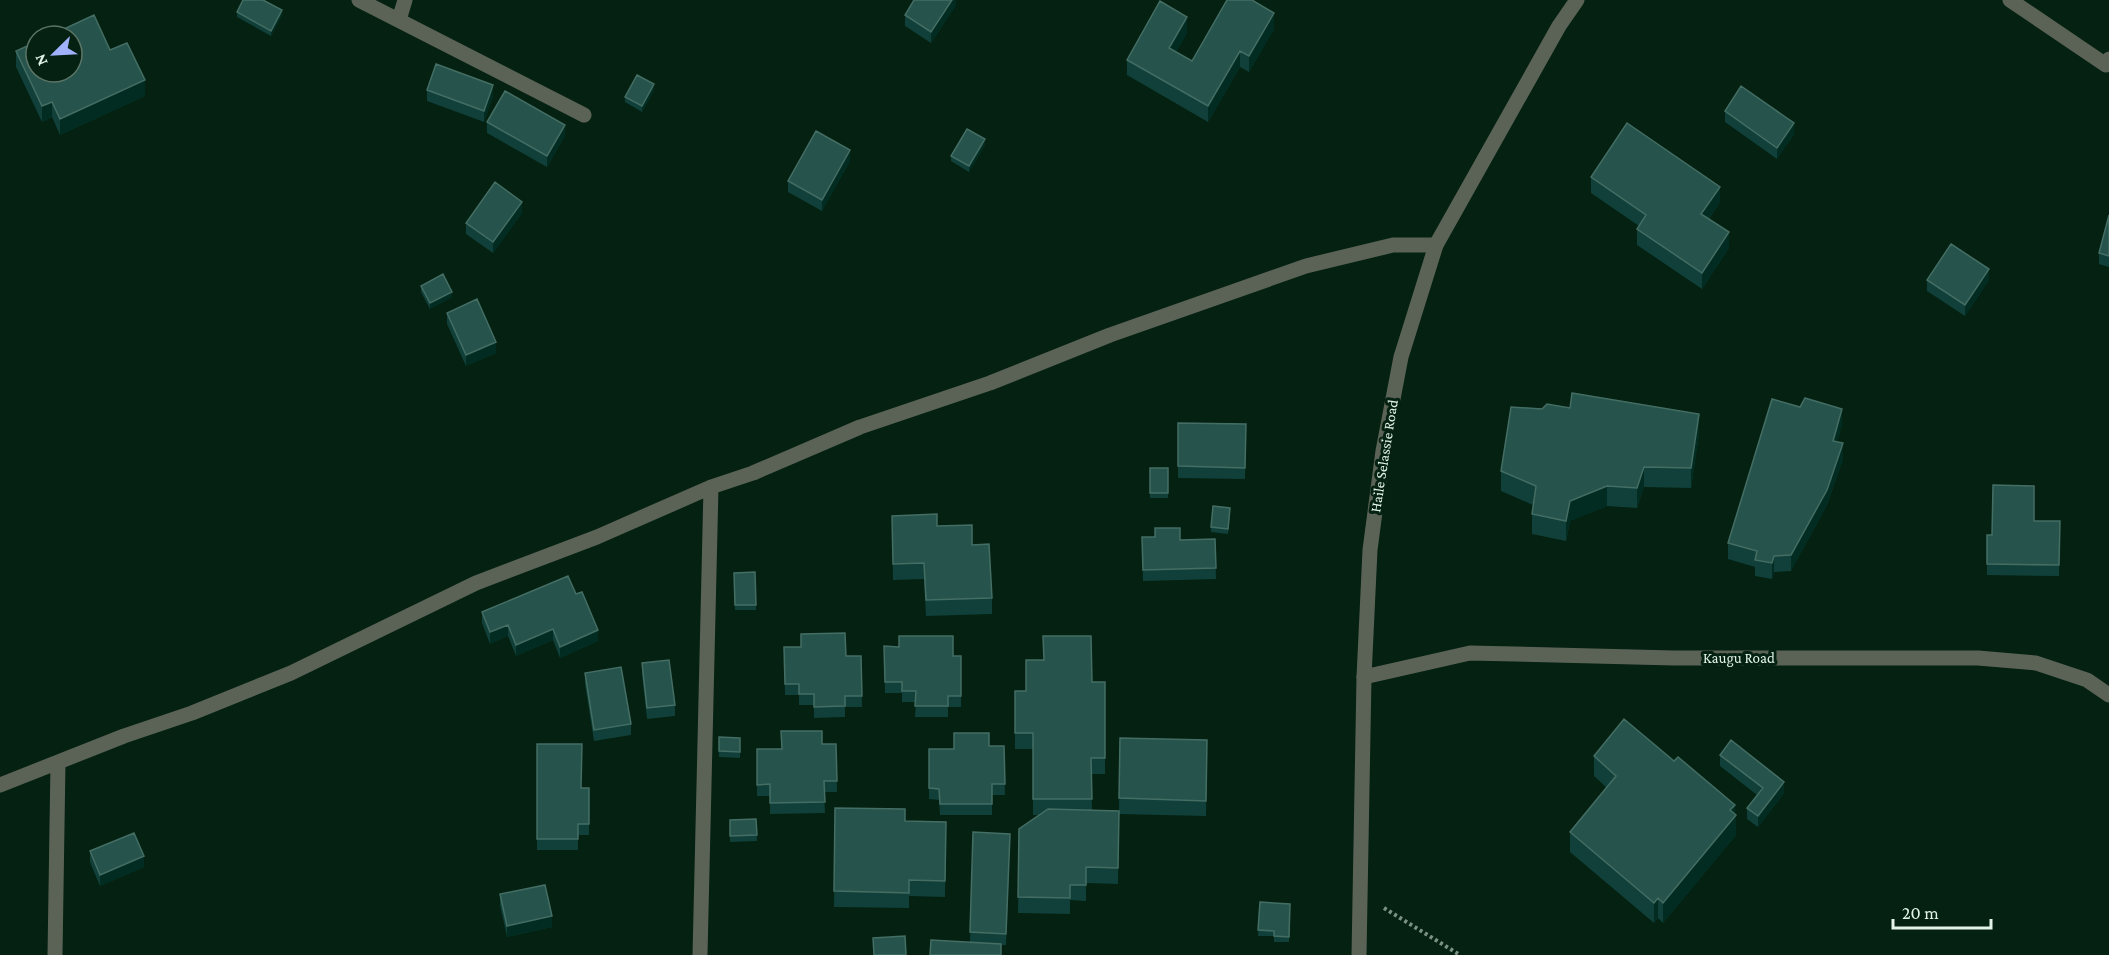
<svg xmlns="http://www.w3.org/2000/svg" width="2109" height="955" viewBox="0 0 2109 955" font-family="'Crimson Pro',serif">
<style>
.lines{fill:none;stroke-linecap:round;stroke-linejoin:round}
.path{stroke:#7b9183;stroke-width:4;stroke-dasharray:3 3;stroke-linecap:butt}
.service{stroke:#5b6356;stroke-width:15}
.minor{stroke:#5b6356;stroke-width:15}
.tertiary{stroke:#5b6356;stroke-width:15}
.wall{fill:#104039}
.shaded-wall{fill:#022c21}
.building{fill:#26544c;stroke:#446d64;stroke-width:1.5}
.labels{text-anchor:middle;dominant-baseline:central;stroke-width:6;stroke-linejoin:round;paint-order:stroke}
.street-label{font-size:15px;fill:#e2f3e7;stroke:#042111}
</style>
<rect width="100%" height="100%" fill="#042111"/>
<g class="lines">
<path class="path" d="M1384 908 1460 955"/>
<path class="service" d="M2010 0 2106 65 2109 59"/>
<path class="minor" d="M359 0 584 115
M399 20 405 0
M1364 677 1470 653 1674 658H1978L2036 663 2087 680 2109 695
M0 785 124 736 192 713 291 673 476 583 597 537 711 487 753 473 860 427 990 383 1110 335 1306 266 1393 245H1436
M55 955 58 762
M700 955 711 487"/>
<path class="tertiary" d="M1359 955 1364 677 1370 550 1383 451 1401 357 1436 245 1559 26 1577 0"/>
</g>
<path class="wall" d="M956 0V5L931 43 905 26V15Z
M237 12 282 15 271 36 237 17Z
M1274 29 1249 72 1240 67 1208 122 1127 75V60L1187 33 1176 52 1192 61Z
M110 50 145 96 60 135 52 117 42 122 16 67V51Z
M427 90 493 96 484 122 427 101Z
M654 90 642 112 625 102V97Z
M1725 111 1794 134 1777 159 1725 122Z
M487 122 565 136 547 167 487 133Z
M985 145 969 172 951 161V156Z
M850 161 822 211 788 192V181Z
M1591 177 1720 202 1709 219 1729 248 1702 289 1637 245V229L1639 226 1591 193Z
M522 213 493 253 466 234V223Z
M2109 215V267L2099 264V253Z
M1927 280H1989L1965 316 1927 291Z
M421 286 452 297 430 309 421 292Z
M447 313 496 353 466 366 447 324Z
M1178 423 1246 424 1245 479 1178 478Z
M1842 425 1837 442 1843 459 1827 505 1791 571 1774 572 1772 579 1755 576V567L1728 559V543Z
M1699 434 1691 488 1644 487 1637 508 1607 506 1570 521 1566 541 1532 534V514L1533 505 1501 491V471Z
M1150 468H1168V498H1150Z
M1230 514 1228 534 1211 532V527Z
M892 516 937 526 972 545 992 598V614L926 616 924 579 893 580Z
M2034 521H2060L2059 576 1987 575V535H1992Z
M1142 537 1180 540 1215 539 1216 579 1143 581Z
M755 572 756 610H735L734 573Z
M482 612 598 641 560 658 553 640 516 656 508 636 490 644 482 623Z
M899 636 953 656H961V707H948V717H915L916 702H902V693H885L884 646 899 647Z
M784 647 846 656H861L862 707H845V717L814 718V705H799V695H785Z
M642 663 675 705V716L647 719 642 674Z
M585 673 631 724V735L594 741 585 684Z
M1092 682 1105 758V774H1091L1092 810 1119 811 1120 738 1207 740 1206 816 1119 814 1118 884 1086 883V901L1070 900V914L1018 913 1019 829 1039 815H1033V749H1015V691H1026Z
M719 737 740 738V758L719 757Z
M537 744 581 788H589V835H578V850H537Z
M822 744H836L837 792H824L825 813 770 814V796H757V749H781Z
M989 746H1004L1005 795H992V815H940L939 800 929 799V749H954Z
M1720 755 1784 793 1758 827 1747 819V808L1757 795 1720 766Z
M1594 756 1735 814 1736 835 1663 923 1658 918 1654 923 1570 852V832L1607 788 1594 776Z
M835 808 905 821 946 822 945 897 909 896V908L834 907Z
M756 819 757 841 730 842V820Z
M973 832 1010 834 1006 945H1001V955H930L970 942Z
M90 851 144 867 100 886 90 862Z
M500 894 552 927 507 937 500 905Z
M1260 902 1290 904 1289 942H1274V936H1258Z"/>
<path class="shaded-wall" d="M952 0H956V5L931 43V32Z
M282 10V15L271 36V31Z
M1274 13V29L1249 72V56Z
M1187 17V33L1169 64V48Z
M1240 51V67L1208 122V106Z
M145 80V96L60 135V119Z
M654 84V90L642 112V106Z
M493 85V96L484 122V111Z
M52 102V117L42 122V106Z
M1794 123V134L1777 159V148Z
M565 125V136L547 167V156Z
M985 139V145L969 172V166Z
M850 150V161L822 211V200Z
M1720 187V202L1701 230V214Z
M522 202V213L493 253V242Z
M1729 232V248L1702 289V273Z
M1989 269V280L1965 316V305Z
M452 292V297L430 309V303Z
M496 342V353L466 366V355Z
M1842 409V425L1833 457V441Z
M1699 414V434L1691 488V468Z
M1843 443V459L1827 505 1791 571V555Z
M1644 467V487L1637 508V488Z
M1607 486V506L1570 521 1566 541V521L1570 501Z
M1774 556V572L1772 579V563Z
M508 625V636L490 644V632Z
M553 629V640L516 656V645Z
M598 630V641L560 658V647Z
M1784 782V793L1758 827V816Z
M1735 805 1736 835 1663 923V903Z
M144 856V867L100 886V875Z
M1658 898V918L1654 923V903Z
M552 916V927L507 937V926Z"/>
<path class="building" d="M243 0H263L282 10 271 31 237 12Z
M914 0H952L931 32 905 15Z
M1227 0H1252L1274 13 1249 56 1240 51 1208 106 1127 60 1160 1 1187 17 1169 48 1192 61Z
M94 15 110 50 127 43 145 80 60 119 52 102 42 106 16 51 36 42V72H72V36H49Z
M436 64 493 85 484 111 427 90Z
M637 75 654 84 642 106 625 97Z
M1741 86 1794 123 1777 148 1725 111Z
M505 91 565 125 547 156 487 122Z
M1627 123 1720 187 1701 214 1729 232 1702 273 1637 229 1646 215 1591 177Z
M967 129 985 139 969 166 951 156Z
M816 131 850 150 822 200 788 181Z
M495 182 522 202 493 242 466 223Z
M2109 215V256L2099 253Z
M1951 244 1989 269 1965 305 1927 280Z
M443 274 452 292 430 303 421 286Z
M477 299 496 342 466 355 447 313Z
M1572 393 1699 414 1691 468 1644 467 1637 488 1607 486 1570 501 1566 521 1532 514 1536 486 1501 471 1511 407 1542 409 1547 404 1570 408Z
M1805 398 1842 409 1833 441 1843 443 1827 490 1791 555 1774 556 1772 563 1755 560 1757 551 1728 543 1772 399 1800 407Z
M1178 423 1246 424 1245 468 1178 466Z
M1150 468H1168V493H1150Z
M1993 485 2034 486V521H2060L2059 565 1987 564V535H1992Z
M1213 506 1230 508 1228 529 1211 527Z
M937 514V526L972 525V545L989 544 992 598 926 600 924 563 893 564 892 516Z
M1155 528H1180V540L1215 539 1216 568 1143 570 1142 537H1155Z
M755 572 756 605H735L734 573Z
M568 576 576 594 582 592 598 630 560 647 553 629 516 645 508 625 490 632 482 612Z
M845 633 846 656H861L862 696H845V706L814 707V694H799V684H785L784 647H801V634Z
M899 636H953V656H961V696H948V706H915L916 691H902V682H885L884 646 899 647Z
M1043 636H1091L1092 682H1105V758H1091L1092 799H1033V733H1015V691H1026V660H1044Z
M669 660 675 705 647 708 642 663Z
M621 667 631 724 594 730 585 673Z
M1624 719 1674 761 1678 757 1735 805 1730 810 1736 815 1663 903 1658 898 1654 903 1570 832 1616 776 1594 756Z
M781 731H822V744H836L837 781H824L825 802 770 803V784L757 785V749H782Z
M954 733H989V746H1004L1005 784H992V804H940L939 789 929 788V749H954Z
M719 737 740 738V752L719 751Z
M1120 738 1207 740 1206 801 1119 798Z
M1731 740 1784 782 1758 816 1747 808 1763 788 1720 755Z
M537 744H582L581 788H589V824H578V839H537Z
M835 808 905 809V821L946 822 945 881 909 880V893L834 891Z
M1048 809 1119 811 1118 868 1086 867V885H1070V898L1018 897 1019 829Z
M756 819 757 835 730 836V820Z
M973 832 1010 834 1006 934 970 932Z
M134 833 144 856 100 875 90 851Z
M545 885 552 916 507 926 500 894Z
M1260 902 1290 904 1289 937 1274 936V931L1258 930Z
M905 936 906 955H874L873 938Z
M931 940 1001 944V955H930Z"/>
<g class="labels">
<g class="street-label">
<text transform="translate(1384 456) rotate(-81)">Haile Selassie Road</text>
<text x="1739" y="658">Kaugu Road</text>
</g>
</g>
<g transform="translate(54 54) rotate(246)"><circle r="28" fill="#042111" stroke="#5d7567" stroke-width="1.5"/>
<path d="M0-4.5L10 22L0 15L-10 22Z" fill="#a1b2fd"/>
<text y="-9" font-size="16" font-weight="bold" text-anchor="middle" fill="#e2f3e7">N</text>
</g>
<path d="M1893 919v9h98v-9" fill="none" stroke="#e2f3e7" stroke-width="3"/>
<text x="1902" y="919" font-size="18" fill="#e2f3e7" stroke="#042111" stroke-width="4.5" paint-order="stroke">20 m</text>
</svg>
